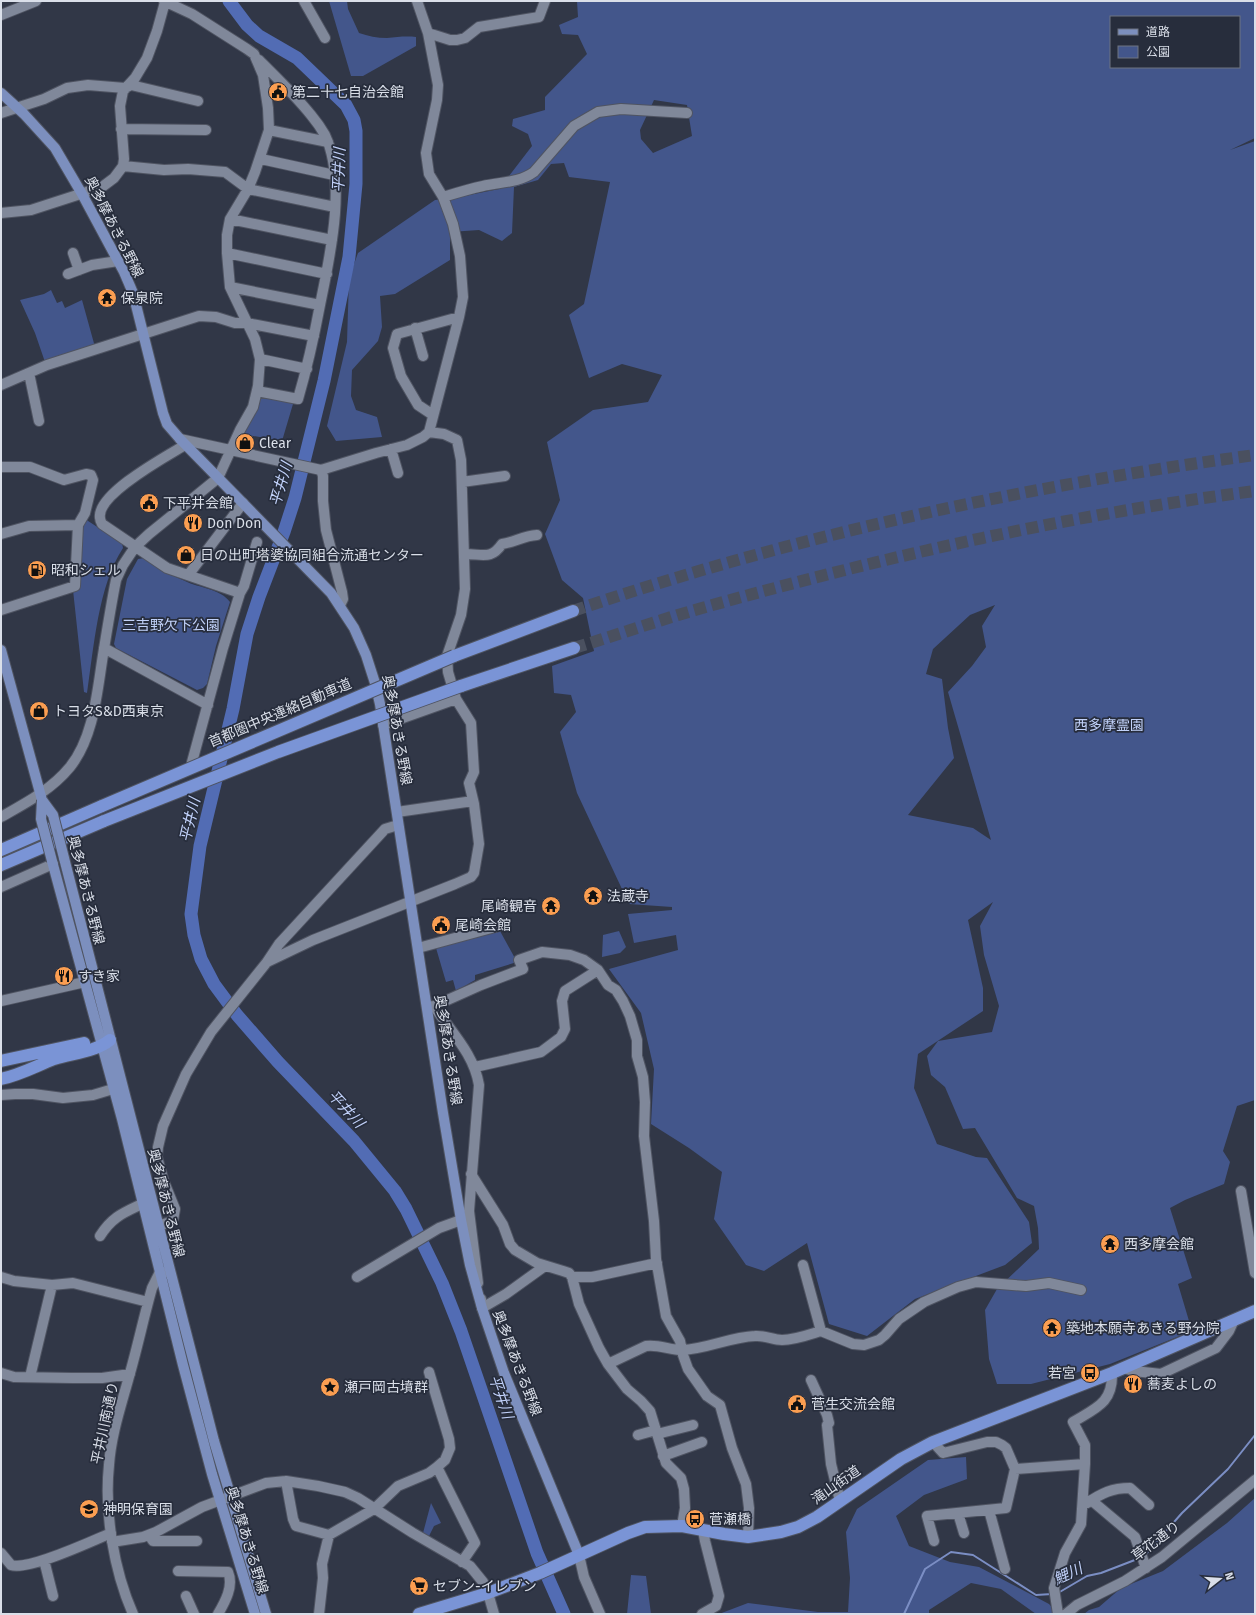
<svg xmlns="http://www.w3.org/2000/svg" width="1256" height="1615" viewBox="0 0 1256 1615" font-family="'Fira Sans','Noto Sans JP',sans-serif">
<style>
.green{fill:#43568b;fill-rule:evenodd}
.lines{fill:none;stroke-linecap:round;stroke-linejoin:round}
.stream{stroke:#7b8ec4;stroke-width:2}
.river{stroke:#526cb4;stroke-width:13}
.highway-tunnel{stroke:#4a505f;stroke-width:12;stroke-dasharray:12 6;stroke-linecap:butt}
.minor-casing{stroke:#4f5462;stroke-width:12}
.major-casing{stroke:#4f5462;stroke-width:12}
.highway-casing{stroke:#4f5462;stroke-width:14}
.minor{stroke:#80889a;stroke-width:10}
.major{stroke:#7c8fbe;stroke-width:10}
.highway{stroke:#7a94d6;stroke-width:12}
.major-bridge-casing{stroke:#4f5462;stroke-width:12;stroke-linecap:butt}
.highway-bridge-casing{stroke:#4f5462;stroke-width:14;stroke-linecap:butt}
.major-bridge{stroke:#7c8fbe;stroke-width:10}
.highway-bridge{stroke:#7a94d6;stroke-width:12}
.labels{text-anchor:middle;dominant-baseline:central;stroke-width:3.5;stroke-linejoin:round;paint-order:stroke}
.poi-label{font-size:14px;fill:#dadfe9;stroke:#272d3c;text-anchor:start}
.street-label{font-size:14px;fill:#dadfe9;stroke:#272d3c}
.park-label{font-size:14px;fill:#c2d2fa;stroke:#272d3c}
.water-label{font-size:15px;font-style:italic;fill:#c1d1fa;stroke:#272d3c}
</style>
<rect width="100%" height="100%" fill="#313747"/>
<path class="green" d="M329 1H347L348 9 359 33C368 36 377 38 387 38 397 37 406 36 416 37V46L363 76H351Z
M577 1H1255V138L1230 150 1255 141V1100L1237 1106 1223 1151 1230 1162 1224 1184 1185 1200 1170 1208 1192 1278 1178 1284 1192 1331 1110 1364 1031 1384H997L989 1359 985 1310 997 1289 1039 1249 1038 1228 1034 1206 1017 1198 975 1128 963 1129 945 1087 931 1075 927 1056 938 1041 992 1032 999 1006 984 955 980 926 993 902 968 920 983 988V1011L918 1054 914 1088 937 1144 976 1157 987 1158 1029 1222 1032 1243 1005 1265 915 1299 867 1336 829 1324 807 1243 764 1271 746 1265 714 1219 722 1172 689 1148 651 1124 654 1069 641 1013 609 969 678 950 676 935 634 943 628 914 672 910V907L629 904 577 793 560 732 576 712 571 695 554 693 552 666 594 651 583 598 562 580 545 534 560 500 547 442 593 410 648 402 662 375 622 364 589 378 569 315 584 304 610 182 569 177 564 163 551 164 538 180 514 187 512 233 502 241 479 230 450 232V260L395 294 380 296 382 327 378 341 352 370 351 396 356 410 377 417 382 437 336 441 327 426 347 342 349 278 358 253 435 200 454 198 499 189 532 146 528 134 512 126 513 119 545 110V97L587 54 578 35 562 34 559 25 578 17ZM1111 17H1239V67H1111ZM654 100 687 105 692 136 653 153 641 139 640 130ZM995 605 982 626 986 647 972 666 948 692 991 840 973 828 908 815 954 758 948 728 942 679 926 674 933 649 970 615Z
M51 290 57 303 62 301 65 308 82 300 95 347 45 362 35 333 20 300 44 294Z
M260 397 291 401 293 404 282 441 242 434Z
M85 519 122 543 123 548C98 586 94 647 87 693L84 692 73 590 80 539Z
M144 558C157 567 170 575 185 581 199 588 221 589 230 602L216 646 207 684 203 688 197 690 116 648 114 644 127 579 138 559Z
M500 931 517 962 475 975V980L456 991 453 980 446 982 436 948Z
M619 931 626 947 620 953 602 957 603 935Z
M966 1457 967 1479 924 1495 896 1516 909 1546 950 1562 979 1567 1049 1604 1058 1614H1036L1001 1589 971 1583 929 1610V1614H719L748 1603 818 1612H848L850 1578 846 1532 857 1509 928 1460Z
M1255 1498V1614H1084L1089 1610 1099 1607 1121 1588 1163 1571 1227 1523Z
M431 1503 441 1523 434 1526 429 1536 423 1533Z
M631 1575 646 1576 651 1614H627Z"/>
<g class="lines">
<path class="stream" d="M1145 1555 1182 1513 1228 1469 1255 1435
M1058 1593 1087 1576 1101 1573 1140 1558
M904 1614 925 1569 951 1552 973 1555 1036 1595 1052 1594"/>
<path class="river" d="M229 1 247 25 259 36 297 58 346 105 354 120 356 131V184L349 257 324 381 295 498 284 532 259 597 247 634 233 709 200 846 191 914 194 935 201 959 214 984 237 1015 278 1062 354 1141 395 1191 406 1209 442 1283 461 1331 537 1553 564 1614"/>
<path class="highway-tunnel" d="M573 611C792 536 1025 486 1255 455
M574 648C617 635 659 620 702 608 883 557 1068 515 1255 491"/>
<g class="minor-casing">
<path id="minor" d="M304 1 325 38
M1 15 36 1
M428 33 450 40H457L465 38 479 27 539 17 545 1
M1 113 44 99 67 88 88 85 125 88 131 85 198 101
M121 129 206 130
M269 130 328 142
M261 159 334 175
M123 166 124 159 120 106 123 91 135 78 147 58 157 31 165 2
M443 197C456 193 469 189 483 186 500 182 519 183 534 172L574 126 598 112 621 109 687 113
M1 213 31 210 102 187 114 178 123 166 164 170 188 169 225 172 248 189 335 207
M230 219 332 240
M73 253 79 270
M227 253 327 274
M68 274 92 265 118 261
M230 287 320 305
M415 328 423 356
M260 359 307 369
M29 373 39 421
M1 385 47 365 199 316 216 317 235 323H247L314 336
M257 391 298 399C307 368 314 337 320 305 330 256 347 182 325 135 321 128 316 121 311 115 295 95 277 78 259 60
M433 415 418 405 401 376 393 348 397 334 459 317
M180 439 321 470 376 453 407 445 423 437 429 432 459 317 463 297 460 256 453 224 443 197 429 174 426 153 437 100 438 85 428 33 417 1
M185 445C167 456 96 494 100 518 100 520 101 522 102 524L167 568 240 593
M391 449 398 473
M1 467H30L64 480 86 474 91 475 93 480 85 513 78 525 75 586 1 610
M321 470 323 476V501L326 530 342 592 343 599 340 605
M462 482 505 476
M1 534 29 526 78 525
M465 554C483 554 491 560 502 544 515 542 523 536 537 535
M189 574 243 503
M104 648 208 705
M383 725 456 699
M192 762 223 648 240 593 244 586 257 542
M397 812 473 801
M1 817C26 803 51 790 70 767 94 737 97 692 103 655 107 630 111 605 116 580L123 565 135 547 149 534 218 478 240 430 253 407 258 386 260 359 255 339 230 287 227 253V235L230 219 248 189 255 172 269 130 268 108 263 75 254 54 247 49 192 14 164 1
M1 887 53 864
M418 948 499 926
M267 962 313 940 455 884 471 877 474 873 479 844 474 804 469 783 474 772 471 723 456 699 448 672 447 656 461 615 465 589 461 460 457 440 444 434 429 432
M1 1001 85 982
M434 1006 481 985 523 969 519 960 542 952 570 955 584 960 598 970 608 985 616 990 623 1001 630 1016 637 1040V1056L643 1077 645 1102 644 1136 654 1221 656 1259 666 1316 680 1341 683 1355 688 1369 707 1396 720 1405 732 1448 746 1484 749 1508 748 1537
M427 1007 434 1006C451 1032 474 1054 479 1085L469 1211 478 1283
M475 1067 541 1052 561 1037 565 1029 562 1001 565 991 598 970
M1 1095 15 1094H33L63 1098 93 1095 113 1089
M471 1174 503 1225 510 1244 515 1250 537 1263 563 1271 569 1273 572 1277 579 1304 599 1348 608 1364 627 1389 641 1401 650 1411 666 1463 681 1478 684 1489 685 1508 682 1526
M1241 1191 1255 1273
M158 1226 170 1222 173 1220 175 1209 164 1182 157 1157 158 1147 163 1126 186 1074 211 1032 267 962 279 944 385 829 398 825
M100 1236C112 1217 123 1213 142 1204
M803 1265 821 1331
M1 1277 14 1281 52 1285 73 1283 148 1302
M357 1277 439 1228 461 1220
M572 1277H592L657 1263
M481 1299 482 1308 506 1294 545 1266
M608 1364 646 1346C658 1344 670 1350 682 1350 707 1349 730 1337 755 1336 764 1335 773 1340 782 1340 795 1340 808 1335 821 1331L853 1344 864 1345 879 1340 885 1335 899 1319 924 1302 958 1287 976 1282 1026 1286 1049 1283 1081 1290
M1123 1368 1134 1371 1161 1374 1216 1348 1229 1331 1234 1320
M1 1373 14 1377 72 1378H102L130 1374
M30 1377 52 1285
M811 1380 827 1415 829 1423 827 1425 831 1464 840 1501
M657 1434 693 1425
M638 1435 656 1430
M933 1442 943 1453 987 1442H996L1002 1445 1006 1448 1015 1469 1006 1508 927 1516 934 1541
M663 1456 702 1442
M437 1467 475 1543 462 1562
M1015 1469 1085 1464
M286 1481 293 1519 296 1526 329 1535 374 1509 398 1486 429 1473 437 1467 445 1460 450 1448 449 1439 429 1372
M1091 1500 1135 1537 1146 1568
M1087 1503C1102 1493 1112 1488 1130 1488L1149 1505
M989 1510 1005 1569
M958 1513 964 1533
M149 1535 153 1541H197
M112 1542 143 1537 156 1532 202 1507 266 1483 286 1481 318 1486 345 1492 358 1498 413 1533 470 1566 483 1582 488 1593 494 1614
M1 1553 11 1565C28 1571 92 1541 111 1533
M579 1555 584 1577 600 1614
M44 1560 53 1596
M178 1571 228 1572C234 1586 225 1602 218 1614
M186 1596 194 1614
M133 1614C114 1571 104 1512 109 1465 111 1434 122 1403 130 1373 138 1345 144 1316 152 1288L159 1274 169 1271
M319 1614 323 1578 322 1564 329 1535
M702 1614 716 1606 719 1596 705 1541 703 1530
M1058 1614 1054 1588 1065 1553 1081 1524 1085 1464V1445L1073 1422C1096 1408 1113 1403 1112 1373
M1066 1614 1077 1605 1125 1581 1162 1557 1255 1480"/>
</g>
<g class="major-casing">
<path id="major" d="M1 93 24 114 55 148 82 194 124 272 133 293 163 413 167 424 180 439 331 593 354 628 366 655 375 683 380 704 443 1113 461 1220 470 1265 482 1308 504 1373 579 1555
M1 650 42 800
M64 858 214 1441 266 1614
M52 861 122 1119 183 1365 212 1474 255 1614"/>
</g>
<g class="highway-casing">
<path id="highway" d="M454 656 573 611
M461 686 574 648
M1 850 102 806
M1 865 104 821
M1 1061 84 1043
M1 1079C20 1075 36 1066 54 1059 73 1053 95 1052 110 1040
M419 1614 488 1593 540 1573 628 1533 645 1527 682 1526 724 1534 748 1537 781 1532 798 1527 817 1517 901 1459 933 1442 1112 1373 1255 1311"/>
</g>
<use href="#minor" class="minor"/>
<use href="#major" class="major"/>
<use href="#highway" class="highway"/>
<g class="major-bridge-casing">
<path id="major-bridge" d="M42 800 53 815 64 858
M42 800 41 819 52 861"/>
</g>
<g class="highway-bridge-casing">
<path id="highway-bridge" d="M102 806 454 656
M104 821 278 752 461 686"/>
</g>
<use href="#major-bridge" class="major-bridge"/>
<use href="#highway-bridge" class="highway-bridge"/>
</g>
<defs>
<g id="civic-disc" transform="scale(1)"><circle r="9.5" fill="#fb9e51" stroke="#272d3c"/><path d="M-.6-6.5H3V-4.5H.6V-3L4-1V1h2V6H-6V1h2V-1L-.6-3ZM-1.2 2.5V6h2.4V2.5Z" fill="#111"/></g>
<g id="temple-disc" transform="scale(1)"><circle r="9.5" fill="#fb9e51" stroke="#272d3c"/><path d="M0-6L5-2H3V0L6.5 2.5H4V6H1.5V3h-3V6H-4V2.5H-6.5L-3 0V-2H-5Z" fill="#111"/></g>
<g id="shop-disc" transform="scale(1)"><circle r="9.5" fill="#fb9e51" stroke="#272d3c"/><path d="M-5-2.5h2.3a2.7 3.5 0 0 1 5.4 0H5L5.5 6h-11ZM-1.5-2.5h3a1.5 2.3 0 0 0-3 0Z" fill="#111"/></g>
<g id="restaurant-disc" transform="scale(1)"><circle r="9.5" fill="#fb9e51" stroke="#272d3c"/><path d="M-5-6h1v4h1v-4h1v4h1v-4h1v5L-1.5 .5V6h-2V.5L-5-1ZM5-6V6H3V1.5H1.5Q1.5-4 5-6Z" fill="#111"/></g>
<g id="fuel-disc" transform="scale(1)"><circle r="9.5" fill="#fb9e51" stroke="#272d3c"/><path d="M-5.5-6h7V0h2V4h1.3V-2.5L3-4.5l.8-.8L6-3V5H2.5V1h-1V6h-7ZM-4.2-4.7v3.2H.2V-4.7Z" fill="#111"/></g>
<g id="bus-disc" transform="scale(1)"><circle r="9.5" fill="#fb9e51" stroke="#272d3c"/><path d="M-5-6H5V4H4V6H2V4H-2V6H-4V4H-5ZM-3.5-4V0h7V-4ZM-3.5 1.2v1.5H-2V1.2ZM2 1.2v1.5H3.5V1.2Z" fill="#111"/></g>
<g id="sight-disc" transform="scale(1)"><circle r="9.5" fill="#fb9e51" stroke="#272d3c"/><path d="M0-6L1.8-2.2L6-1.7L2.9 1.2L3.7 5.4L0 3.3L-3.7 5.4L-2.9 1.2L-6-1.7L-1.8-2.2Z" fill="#111"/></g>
<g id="school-disc" transform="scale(1)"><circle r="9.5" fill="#fb9e51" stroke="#272d3c"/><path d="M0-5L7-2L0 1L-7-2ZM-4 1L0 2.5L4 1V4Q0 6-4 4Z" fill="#111"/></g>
<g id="supermarket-disc" transform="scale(1)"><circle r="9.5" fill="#fb9e51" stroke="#272d3c"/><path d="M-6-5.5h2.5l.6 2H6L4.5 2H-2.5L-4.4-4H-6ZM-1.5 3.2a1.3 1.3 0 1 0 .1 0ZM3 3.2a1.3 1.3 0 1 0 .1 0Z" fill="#111"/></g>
</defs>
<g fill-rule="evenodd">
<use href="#civic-disc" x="278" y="92"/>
<use href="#temple-disc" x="107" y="298"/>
<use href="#shop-disc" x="245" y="443"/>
<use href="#civic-disc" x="149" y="503"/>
<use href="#restaurant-disc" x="193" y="523"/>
<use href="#shop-disc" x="186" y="555"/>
<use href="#fuel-disc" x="37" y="570"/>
<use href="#shop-disc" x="39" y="711"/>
<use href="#temple-disc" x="593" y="896"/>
<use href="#temple-disc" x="551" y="906"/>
<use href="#civic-disc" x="441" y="925"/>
<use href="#restaurant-disc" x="64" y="976"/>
<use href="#temple-disc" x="1110" y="1244"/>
<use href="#temple-disc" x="1052" y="1328"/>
<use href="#bus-disc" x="1090" y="1373"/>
<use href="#restaurant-disc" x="1133" y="1384"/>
<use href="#sight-disc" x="330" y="1387"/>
<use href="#civic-disc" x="797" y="1404"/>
<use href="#school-disc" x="89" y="1509"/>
<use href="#bus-disc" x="695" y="1519"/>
<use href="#supermarket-disc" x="419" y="1586"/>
</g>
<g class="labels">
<g class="poi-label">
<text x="292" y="92">第二十七自治会館</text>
<text x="121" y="298">保泉院</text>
<text x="259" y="443">Clear</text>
<text x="163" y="503">下平井会館</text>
<text x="207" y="523">Don Don</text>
<text x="200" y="555">日の出町塔婆協同組合流通センター</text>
<text x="51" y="570">昭和シェル</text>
<text x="53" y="711">トヨタS&amp;D西東京</text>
<text x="607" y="896">法蔵寺</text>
<text x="537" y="906" text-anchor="end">尾崎観音</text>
<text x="455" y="925">尾崎会館</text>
<text x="78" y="976">すき家</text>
<text x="1124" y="1244">西多摩会館</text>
<text x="1066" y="1328">築地本願寺あきる野分院</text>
<text x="1076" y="1373" text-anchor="end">若宮</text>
<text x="1147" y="1384">蕎麦よしの</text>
<text x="344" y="1387">瀬戸岡古墳群</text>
<text x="811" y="1404">菅生交流会館</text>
<text x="103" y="1509">神明保育園</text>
<text x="709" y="1519">菅瀬橋</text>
<text x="433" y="1586">セブン-イレブン</text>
</g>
<g class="street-label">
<text transform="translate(114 227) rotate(63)">奥多摩あきる野線</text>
<text transform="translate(280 713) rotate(-23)">首都圏中央連絡自動車道</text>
<text transform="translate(397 730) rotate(80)">奥多摩あきる野線</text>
<text transform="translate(86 890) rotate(76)">奥多摩あきる野線</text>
<text transform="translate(448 1050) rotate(81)">奥多摩あきる野線</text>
<text transform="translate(166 1203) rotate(76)">奥多摩あきる野線</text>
<text transform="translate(517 1363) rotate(69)">奥多摩あきる野線</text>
<text transform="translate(105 1423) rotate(-78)">平井川南通り</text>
<text transform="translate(836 1485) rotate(-35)">滝山街道</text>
<text transform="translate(247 1540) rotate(73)">奥多摩あきる野線</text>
<text transform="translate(1156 1541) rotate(-37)">草花通り</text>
</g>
<g class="park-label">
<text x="171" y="625">三吉野欠下公園</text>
<text x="1109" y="725">西多摩霊園</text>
</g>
<g class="water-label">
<text transform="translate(339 170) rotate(-88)">平井川</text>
<text transform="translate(281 484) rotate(-74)">平井川</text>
<text transform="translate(190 820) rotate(-77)">平井川</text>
<text transform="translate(346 1109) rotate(47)">平井川</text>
<text transform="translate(501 1397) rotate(71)">平井川</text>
<text transform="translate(1068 1574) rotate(-25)">鯉川</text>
</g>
</g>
<rect width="1256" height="1615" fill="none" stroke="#dadfe9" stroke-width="4"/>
<rect x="1110" y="16" width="130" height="52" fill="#272d3c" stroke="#6f7481"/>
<rect x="1118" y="29" width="20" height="6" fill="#7c8fbe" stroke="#6f7481"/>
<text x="1146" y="36" font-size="12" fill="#dadfe9">道路</text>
<rect x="1118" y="46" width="20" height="12" fill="#43568b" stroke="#6f7481"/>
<text x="1146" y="56" font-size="12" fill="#dadfe9">公園</text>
<g transform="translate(1220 1579) rotate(73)" stroke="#272d3c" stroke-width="3" paint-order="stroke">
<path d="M0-3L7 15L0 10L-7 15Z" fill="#dadfe9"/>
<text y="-6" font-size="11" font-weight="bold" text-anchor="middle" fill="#dadfe9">N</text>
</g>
</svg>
